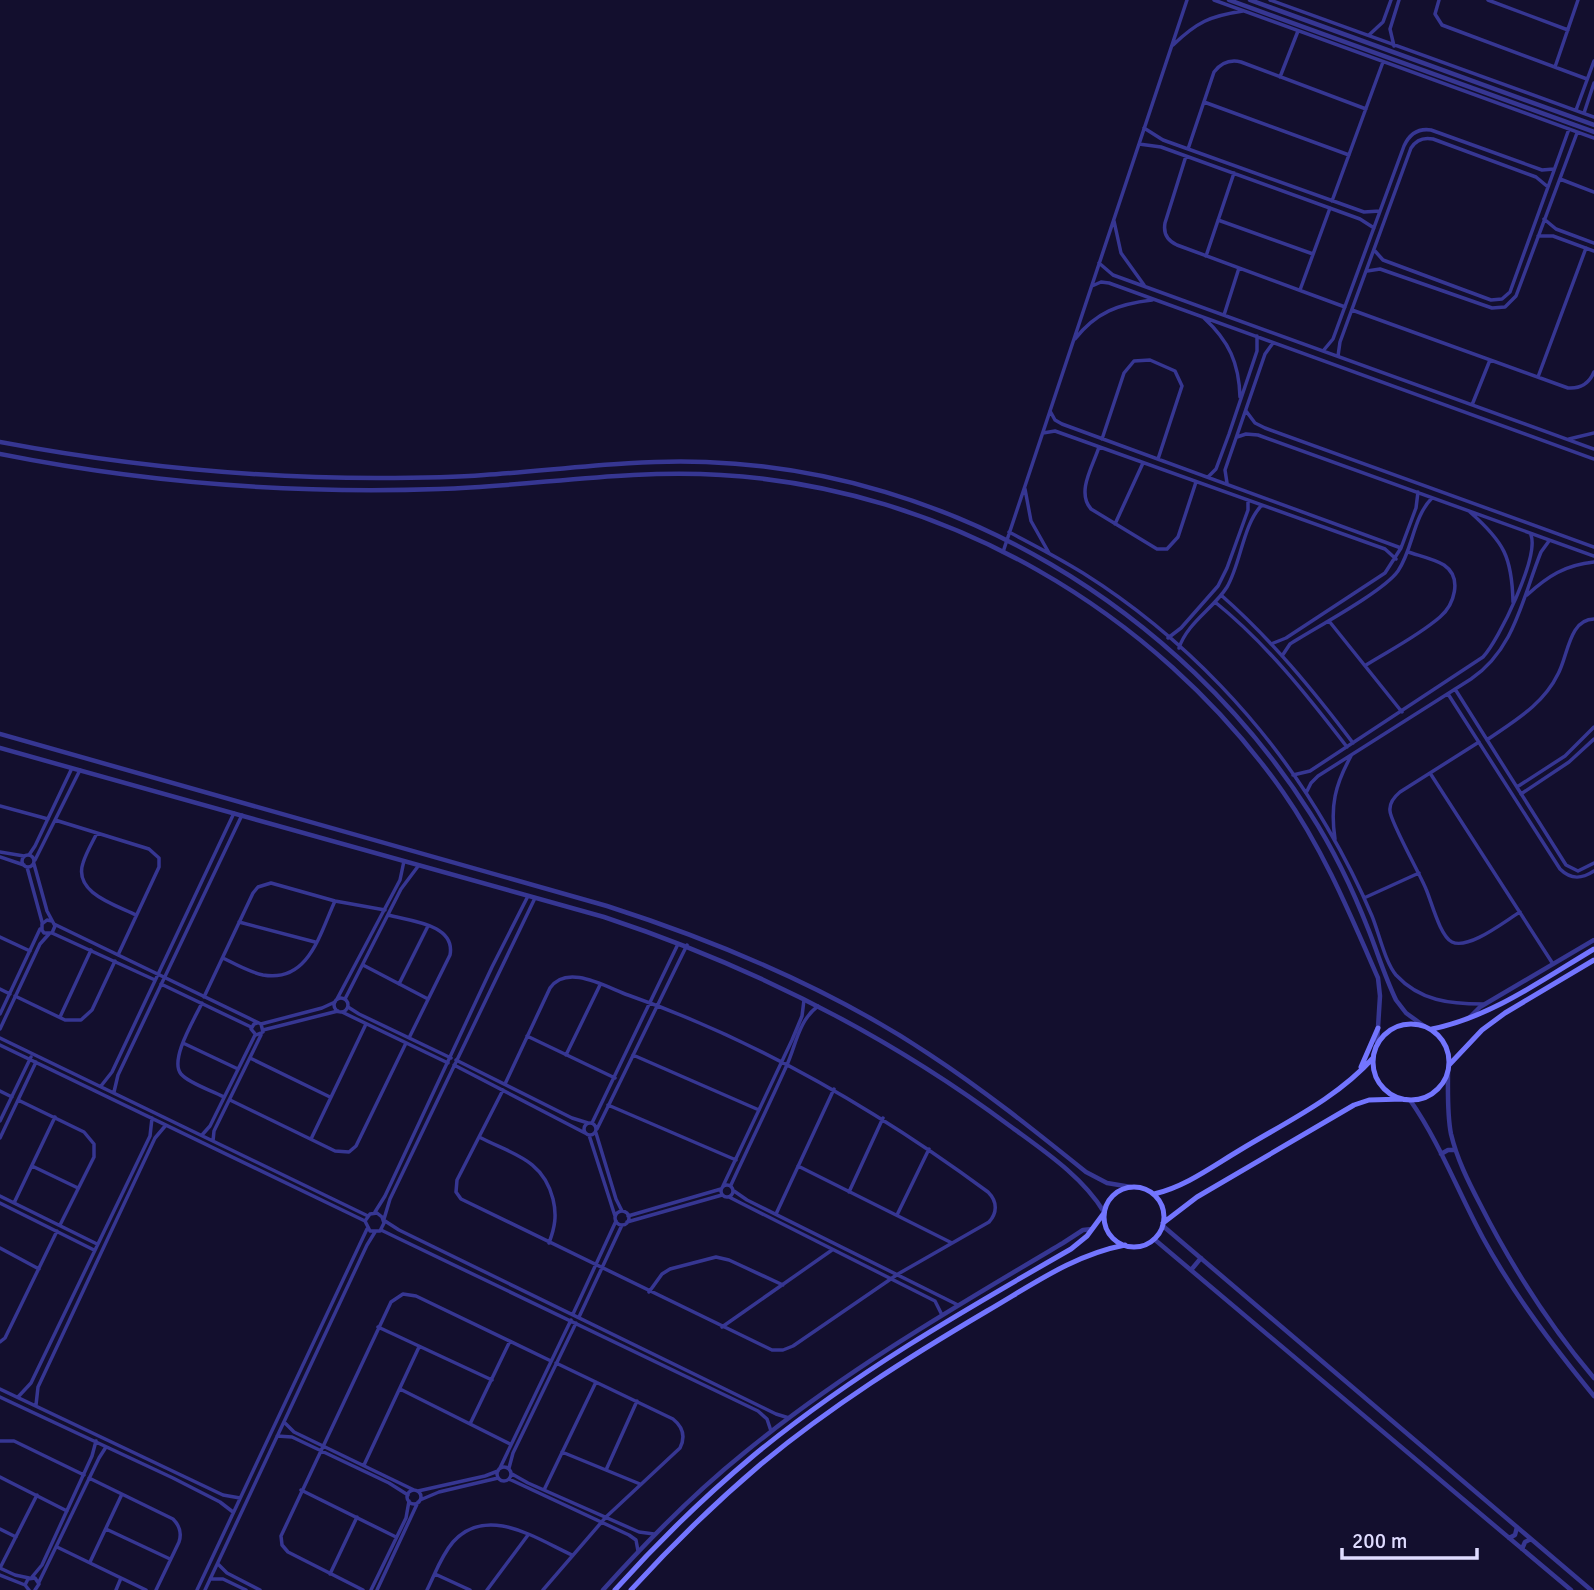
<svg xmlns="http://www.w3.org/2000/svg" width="1594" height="1590" viewBox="0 0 1594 1590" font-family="Signika,sans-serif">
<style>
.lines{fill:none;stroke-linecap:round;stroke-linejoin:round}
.minor{stroke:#363692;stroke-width:3.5}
.tertiary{stroke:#363692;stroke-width:4.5}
.secondary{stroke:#7375ff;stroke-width:5}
</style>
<rect width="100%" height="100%" fill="#130f2e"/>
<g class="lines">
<path class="minor" d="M1214 0 1594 138
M1270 0 1594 117
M1439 0 1435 14 1442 25 1587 79
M1488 0 1568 30
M1369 35 1383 22 1391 0
M1173 45C1197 22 1210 16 1243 11
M1394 46 1390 29 1399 0
M1555 67 1578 0
M1280 77 1298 31
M1204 102 1349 155
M1576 110 1594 61
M1584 113 1594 83
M1144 128 1163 140 1364 212 1380 211
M1139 144 1161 147 1360 219 1374 228
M1188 149 1214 72C1221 63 1229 59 1241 62L1366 109
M1186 156 1165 223C1163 234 1168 241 1177 245L1345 307
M1560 179 1594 192
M1332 201 1383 62
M1544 219 1556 229 1594 243
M1218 220 1313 254
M1114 221 1121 253 1144 285
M1538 236H1553L1594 251
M1375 251 1383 260 1491 300 1502 299 1510 292 1569 129
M1206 256 1234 173
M1099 263 1113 275 1594 449
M1367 271 1380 269 1492 308 1505 307 1516 296 1577 133
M1092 286 1101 282 1109 283 1594 459
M1300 290 1330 208
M1352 310 1568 388C1581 389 1589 384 1594 372
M1224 315 1239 268
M1204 318C1229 341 1239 363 1240 397
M1075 339C1096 312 1119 304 1152 300
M1323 351 1333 339 1404 146C1409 135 1418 128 1431 130L1542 170 1554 169
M1338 356 1340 342 1411 148C1416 140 1423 137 1433 139L1536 177 1548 187
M1538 377 1586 248
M1472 405 1490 360
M1050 411 1055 420 1062 424 1401 548
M1246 411 1255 423 1265 428 1594 547
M1043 433 1055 431 1385 549 1396 559
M1237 437 1246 434 1258 435 1594 556
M1102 439 1124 373 1134 361 1150 360 1175 371 1182 386 1158 459
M1569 439 1594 433
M1099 447C1093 466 1076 492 1091 509L1157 549H1167L1178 537 1196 482
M1208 477 1216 469 1229 434 1257 351V336
M1227 483 1225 470 1265 354 1273 343
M1025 489 1031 521 1049 553
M1470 512C1504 542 1512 557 1513 602
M1115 524 1143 463
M1009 532C1034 545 1059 558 1083 573 1183 636 1268 725 1327 827 1344 856 1359 885 1372 916 1379 933 1385 962 1396 975 1420 1001 1450 1004 1483 1004
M1003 552 1187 0
M1221 595C1271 639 1313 690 1353 743
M1527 595C1548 576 1565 565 1594 562
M1215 602C1266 643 1307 695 1347 747
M1329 621 1402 712
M1168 638 1181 628 1218 586 1227 568 1248 510V500
M1271 644 1286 638 1385 573 1401 548 1416 508 1418 492
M1179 648C1187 623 1214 608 1227 587 1241 563 1243 524 1262 505
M1282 656 1290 644C1315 628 1383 592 1398 571 1413 549 1413 517 1432 498
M1366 665C1390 650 1418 636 1440 617 1454 605 1463 578 1444 565 1434 559 1420 556 1408 552
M1455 689 1566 865 1578 871 1594 863
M1448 694 1560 869C1571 880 1582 879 1594 871
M1487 740C1514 721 1543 705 1558 674 1568 656 1569 619 1594 619
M1479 742 1400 792C1394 797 1389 803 1390 811 1390 821 1420 874 1426 889 1432 903 1440 936 1452 942 1469 950 1505 921 1520 912
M1430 773 1553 964
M1293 775 1310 771 1483 657C1499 640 1539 557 1531 535
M1517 787 1565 756 1594 727
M1306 793 1311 783 1318 776 1471 679C1515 649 1522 599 1541 552L1549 541
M1521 794 1569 762 1594 739
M0 806 48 819
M55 820 149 849 159 858V867L118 955
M97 833C92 843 86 853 83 863 73 893 116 905 136 915
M1335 839C1330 806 1335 785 1351 756
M0 852 24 856
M22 861a6 6 0 1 1 12 0a6 6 0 1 1-12 0Z
M29 855 35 846 72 768
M0 857 24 865
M35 860 80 770
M34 864 47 911 55 926 52 933H44L42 930V924L47 920 52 921
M27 867 42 922
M1364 898 1419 873
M388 915C410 921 456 924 450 955L409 1038
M239 922 315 942
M54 924 261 1024 263 1032 256 1035 251 1029 254 1024 257 1023
M52 933 155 980
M0 937 30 951
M223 958C235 964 249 972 263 975 309 983 320 933 335 901
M363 965 428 999
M161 984 251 1027
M399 984 428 926
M0 989 10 994
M15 996 65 1020H81L92 1010 115 961
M204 997 253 893 258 887 271 883 335 901 385 910
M334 1005a7 7 0 1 1 14 0a7 7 0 1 1-14 0Z
M337 999 400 880 404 861
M345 999 401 889 419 865
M202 1003C195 1018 169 1060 181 1074 190 1084 211 1090 224 1097
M348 1007 359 1014 451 1058
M342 1012 448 1063
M0 1014 40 929
M60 1017 91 950
M261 1024 322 1008 335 1002
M0 1029 40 944 49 934
M263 1030 338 1011
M527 1036 615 1078
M0 1038 368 1216
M183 1043 238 1069
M0 1045 365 1221 370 1231H380L384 1223 382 1217 377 1213 370 1214 365 1221
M566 1055 600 985
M633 1055 759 1110
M250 1058 330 1097
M456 1060 572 1118 588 1123
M454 1065 585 1133
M101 1086 112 1072 234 813
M503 1090 457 1180 456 1192 461 1199 772 1350H783L793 1346 898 1274 989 1222C997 1213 998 1202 988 1192 877 1110 759 1041 628 995 606 987 567 963 550 988L505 1084
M0 1091 12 1097
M114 1092 118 1075 242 815
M18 1100 84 1132 94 1144V1157L60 1225
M230 1100 335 1151 349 1152 356 1146 406 1043
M608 1105 736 1160
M0 1121 31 1057
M584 1129a6 6 0 1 1 12 0a6 6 0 1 1-12 0Z
M592 1123 678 944
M597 1129 687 945
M596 1133 616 1199 622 1211
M202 1135 210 1126 255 1035
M589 1135 615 1216
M479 1137C512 1154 543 1159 553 1199 557 1215 555 1227 549 1243
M0 1138 36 1062
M311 1139 366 1024
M213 1141 214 1131 261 1035
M32 1166 78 1188
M798 1166 952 1243
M721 1191a6 6 0 1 1 12 0a6 6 0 1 1-12 0Z
M731 1185C749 1146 768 1107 786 1067 796 1046 798 1021 818 1006
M723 1186 792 1040 802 1016 804 1000
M734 1191 747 1200 958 1305
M849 1192 883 1118
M0 1196 97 1244
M729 1197 935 1301 942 1315
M0 1203 94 1250
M14 1203 55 1117
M615 1218a7 7 0 1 1 14 0a7 7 0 1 1-14 0Z
M375 1212 385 1196 492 967 528 896
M776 1214 834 1089
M897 1215 929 1149
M628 1216 721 1189
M384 1219 390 1199 535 898
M385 1221 399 1230 776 1414 789 1418
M627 1222 722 1195
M381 1230 758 1411 767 1419 771 1431
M0 1248 39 1269
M649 1292 662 1274 670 1269 716 1257 729 1260 783 1285
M573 1314 616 1221
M579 1317 622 1225
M378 1327 492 1380
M722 1327 832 1250
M0 1342 5 1338 57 1231
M0 1389 223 1495 240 1498
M400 1389 510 1444
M0 1397 173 1478 220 1502 233 1512
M18 1397 31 1383 150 1136 152 1118
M36 1405 38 1387 155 1138 166 1125
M284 1422 294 1432 414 1490
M470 1424 510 1341
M277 1436 292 1437 389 1483 408 1495
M0 1441H14L84 1475
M562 1452 640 1484
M364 1465 419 1347
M497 1474a7 7 0 1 1 14 0a7 7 0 1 1-14 0Z
M500 1468 571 1320
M509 1468 513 1453 576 1323
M606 1470 637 1401
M512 1474 528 1483 639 1532 654 1534
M0 1477 67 1511
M89 1478 173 1519C180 1526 182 1533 179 1542L156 1590
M509 1479 629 1535 636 1540 638 1551
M301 1490 396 1537
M544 1490 596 1382
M407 1497a7 7 0 1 1 14 0a7 7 0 1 1-14 0Z
M418 1491 485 1476 498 1471
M420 1500 439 1492 498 1478
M0 1529 16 1537
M106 1529 170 1559
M57 1547 146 1590
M90 1562 122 1494
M218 1564 227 1573 260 1590
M0 1568 37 1495
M0 1568 15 1575 29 1578
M330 1574 357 1517
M435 1574 470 1590
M0 1575 25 1585 29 1590
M32 1577 42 1565 92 1456 96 1441
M210 1579H223L246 1590
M39 1582 99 1458 106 1447
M25 1585 28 1579 35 1578 39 1584 35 1590
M116 1590 121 1578
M197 1590 367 1229
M205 1590 367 1245 375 1232
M363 1590 288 1552 282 1545 281 1536 391 1302 403 1294 416 1296 551 1361
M371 1590 406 1518 409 1501
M377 1590 418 1502
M427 1590C435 1574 441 1556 453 1542 487 1504 537 1539 572 1555
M487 1590 528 1535
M543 1590 606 1517 680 1448C686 1436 683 1427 673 1419L556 1363"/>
<path class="tertiary" d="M1229 0 1594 132
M1250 0 1594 125
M0 442C127 466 247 478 377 478 413 478 449 478 484 475 558 470 632 459 706 462 950 471 1179 608 1310 813 1334 850 1353 890 1369 931 1378 954 1385 977 1396 1000L1406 1013 1424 1026
M0 454C145 483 292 494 440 489 534 486 626 469 721 475 944 488 1155 610 1283 792 1323 849 1350 914 1378 978L1380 996 1377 1043
M0 734 607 906C719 942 831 989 929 1054 984 1090 1035 1131 1086 1172L1107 1183 1131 1187
M0 748 604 917C752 966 885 1033 1010 1126 1044 1151 1082 1176 1104 1212
M1470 1017 1480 1007 1594 940
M1448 1070C1448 1091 1447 1114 1451 1134 1457 1159 1468 1181 1480 1204 1511 1265 1549 1325 1594 1378
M1410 1100C1440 1143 1458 1192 1483 1238 1514 1295 1553 1346 1594 1396
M1441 1154 1448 1150H1455
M1163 1226 1591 1590
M1154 1239 1571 1590
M1191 1270 1201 1258
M1509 1538 1515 1535 1517 1527
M1522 1549 1525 1542 1531 1539
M603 1590C647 1541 693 1494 744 1453 843 1372 953 1308 1063 1243L1083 1230 1092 1229"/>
<path class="secondary" d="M1373 1062a38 38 0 1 1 76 0a38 38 0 1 1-76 0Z
M1432 1029C1491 1017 1542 980 1594 949
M1449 1065 1482 1030 1505 1013 1594 960
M1361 1067 1378 1028
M1104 1217a30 30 0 1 1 60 0a30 30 0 1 1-60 0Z
M1154 1194C1185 1187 1213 1166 1240 1150 1286 1122 1336 1099 1373 1058
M1163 1223 1197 1197 1354 1105 1369 1100 1403 1099
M615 1590C658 1542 704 1497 753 1456 851 1375 961 1312 1071 1249L1087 1236 1104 1213
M631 1590C672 1545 715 1503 761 1464 831 1406 909 1357 987 1311 1032 1285 1073 1255 1125 1245"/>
</g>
<path d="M1342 1548v10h135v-10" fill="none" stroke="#dfdcff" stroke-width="3.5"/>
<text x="1352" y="1548" font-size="21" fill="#dfdcff" stroke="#130f2e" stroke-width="5" paint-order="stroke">200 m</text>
</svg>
